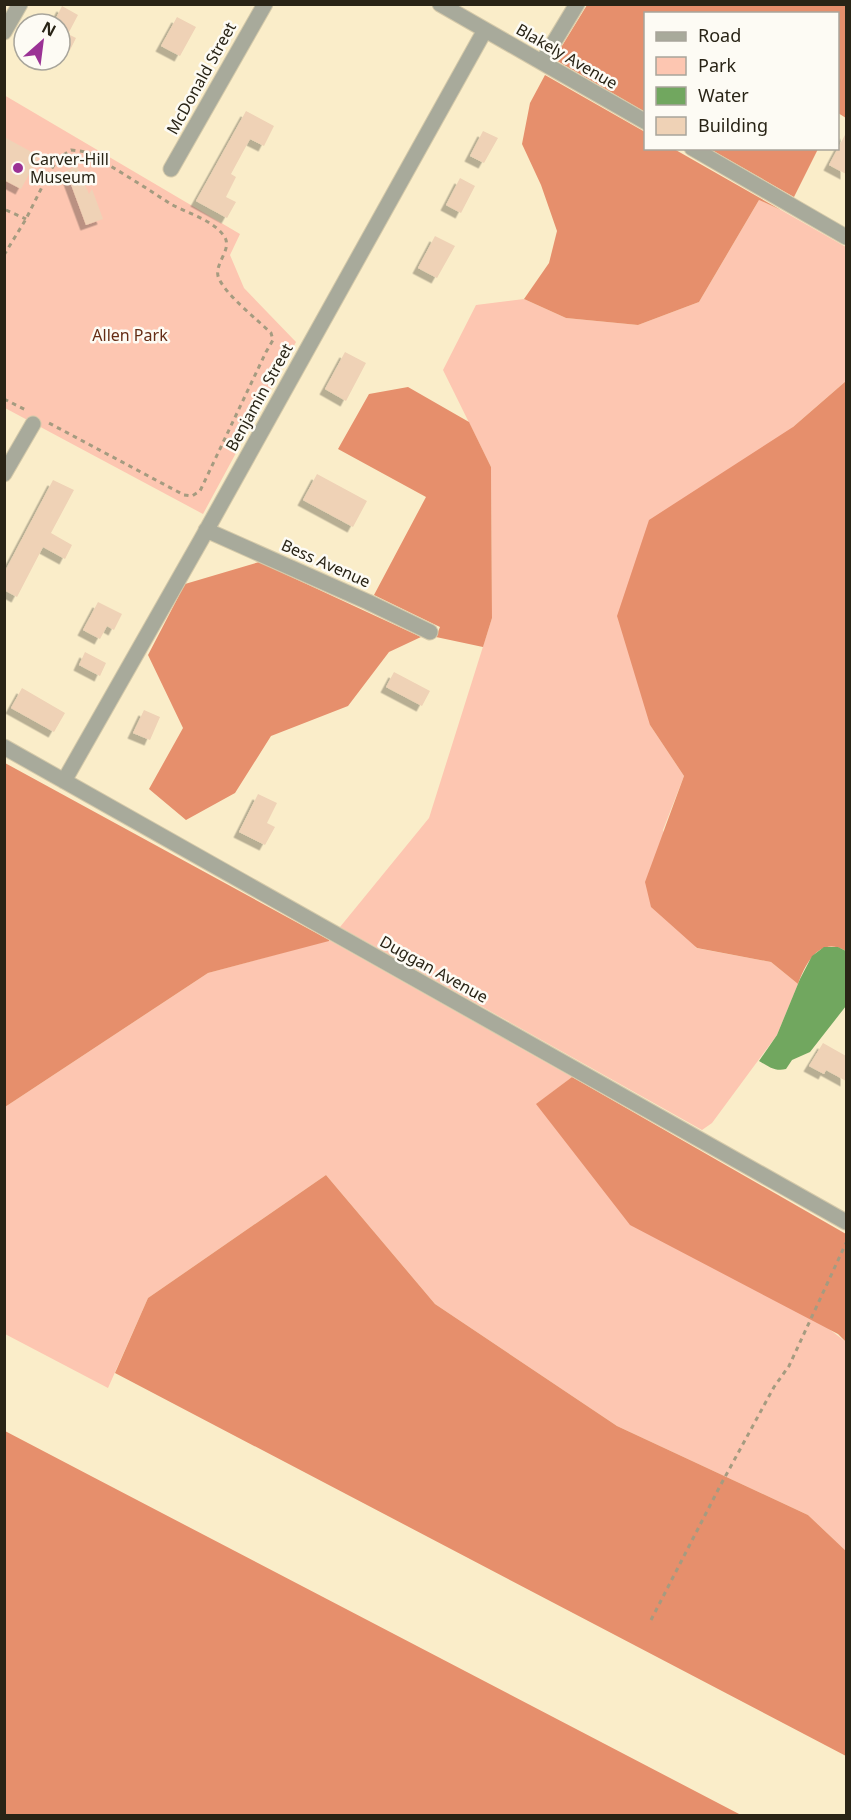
<svg xmlns="http://www.w3.org/2000/svg" width="851" height="1820" viewBox="0 0 851 1820" font-family="'Noto Sans',sans-serif">
<style>
.green{fill:#fdc6b1}
.forest{fill:#e68f6c}
.water{fill:#71a75f}
.building{fill:#efd2b6;filter:url(#shadow)}
.lines{fill:none;stroke-linecap:round;stroke-linejoin:round}
.street-casing{stroke:#d4c9a9;stroke-width:17}
.path{stroke:#a59b80;stroke-width:3;stroke-dasharray:4.5 4.5;stroke-linecap:butt}
.street{stroke:#a8aa9b;stroke-width:15}
.poi-dot{fill:#9b3295;stroke:#fdfbf4;stroke-width:2}
.labels{text-anchor:middle;dominant-baseline:central;stroke-width:5;stroke-linejoin:round;paint-order:stroke}
.street-label{font-size:16px;fill:#292416;stroke:#fdfbf4}
.poi-label{font-size:16px;fill:#292416;stroke:#fdfbf4;text-anchor:start}
.park-label{font-size:16px;fill:#652d15;stroke:#fdfbf4}
</style>
<defs>
<filter id="shadow"><feDropShadow dx="-5.5" dy="5.5" stdDeviation="0" flood-color="#0004"/></filter>
</defs>
<rect width="100%" height="100%" fill="#faedc9"/>
<path class="green" d="M4 95 240 234 230 255 244 288 296 342 203 514 5 408Z
M759 200 781 210 846 247V381L793 427 650 725 684 776 663 830 696 948 771 962 798 984 777 1035 712 1123 702 1130 340 927 429 818 492 618 491 467 443 370 476 305 524 299 566 318 638 325 699 302Z
M329 940 572 1077 537 1104 846 1342V1551L808 1515 617 1426 435 1304 326 1175 148 1298 108 1388 5 1334V1107L208 973Z"/>
<path class="forest" d="M587 5H846V118L838 113V14H646L645 112 554 59Z
M545 75 645 132 646 148 674 149 781 210 759 200 699 302 638 325 566 318 524 299 549 263 557 231 541 185 522 144 530 103Z
M710 149H818L794 197Z
M846 381V951C820 936 806 962 798 984L771 962 697 948 651 907 645 882 684 776 650 725 617 616 649 520 793 427Z
M408 387 469 422 491 467 492 618 483 647 436 637 440 627 374 595 426 497 338 449 369 394Z
M259 562 421 637 389 652 348 706 271 736 235 793 186 820 149 789 183 728 148 655 185 584Z
M5 763 329 940V941L208 973 5 1107Z
M572 1077 846 1234V1342L838 1334 630 1225 536 1104Z
M326 1175 435 1304 617 1426 808 1515 846 1551V1756L115 1373 148 1298Z
M5 1431 91 1476 741 1815H5Z"/>
<path class="water" d="M824 947H838L846 951V1006L810 1052 792 1060 786 1069C775 1072 768 1066 759 1061L777 1035 800 979 812 956Z"/>
<path class="building" d="M62 6 78 15 68 34 76 38 70 50 62 45 60 49V24H53Z
M177 17 196 27 180 56 161 46Z
M246 111 274 126 264 146 250 139 231 174 236 177 226 197 236 202 227 218 196 201Z
M483 131 498 138 484 163 470 156Z
M846 133V174L829 165Z
M4 137 39 156 21 189 4 180Z
M77 166 89 194 92 189 103 219 86 225 66 171Z
M460 178 475 186 461 213 446 205Z
M435 236 455 246 437 278 418 268Z
M345 352 366 363 346 401 325 389Z
M317 474 367 501 353 527 303 500Z
M53 480 74 490 51 533 72 545 65 559 43 547 17 597 4 590V573Z
M98 602 122 614 114 630 107 626 100 639 83 630Z
M85 652 106 663 100 676 79 665Z
M394 672 430 691 422 706 386 687Z
M22 688 65 713 54 732 11 708Z
M144 710 160 717 150 740 133 733Z
M258 794 277 803 267 823 275 827 265 845 239 832Z
M823 1043 846 1056V1081L826 1070 824 1074 809 1066Z"/>
<g class="lines">
<g class="street-casing">
<path id="street" d="M440 4 646 122
M4 32 20 4
M542 62 577 4
M692 148 846 237
M171 169 265 4
M4 474 33 424
M206 530 368 602 430 632
M4 747 846 1222
M64 781 201 540 485 30"/>
</g>
<path class="path" d="M6 210 26 219
M4 255 26 219 50 171 59 158 71 150 87 152C114 168 142 185 169 203 186 213 212 219 224 236 233 249 215 262 218 276 223 293 258 320 271 333L273 340 266 352 200 491 192 496 184 495 47 422
M4 399 28 411
M651 1620 719 1488 774 1387 789 1366 846 1243"/>
<use href="#street" class="street"/>
</g>
<circle class="poi-dot" cx="18" cy="168" r="6"/>
<g class="labels">
<g class="street-label">
<text transform="translate(567 56) rotate(30)">Blakely Avenue</text>
<text transform="translate(201 78) rotate(-61)">McDonald Street</text>
<text transform="translate(259 397) rotate(-61)">Benjamin Street</text>
<text transform="translate(326 563) rotate(24)">Bess Avenue</text>
<text transform="translate(434 969) rotate(29)">Duggan Avenue</text>
</g>
<g class="poi-label">
<text x="30" y="159">Carver-Hill<tspan x="30" dy="18">Museum</tspan></text>
</g>
<g class="park-label">
<text x="130" y="335">Allen Park</text>
</g>
</g>
<rect width="851" height="1820" fill="none" stroke="#292416" stroke-width="12"/>
<rect x="644" y="12" width="195" height="138" fill="#fdfbf4" stroke="#a8a59b" stroke-width="1.5"/>
<rect x="656" y="32" width="30" height="9" fill="#a8aa9b" stroke="#a8a59b" stroke-width="1.5"/>
<text x="698" y="42" font-size="18" fill="#292416">Road</text>
<rect x="656" y="57" width="30" height="18" fill="#fdc6b1" stroke="#a8a59b" stroke-width="1.5"/>
<text x="698" y="72" font-size="18" fill="#292416">Park</text>
<rect x="656" y="87" width="30" height="18" fill="#71a75f" stroke="#a8a59b" stroke-width="1.5"/>
<text x="698" y="102" font-size="18" fill="#292416">Water</text>
<rect x="656" y="117" width="30" height="18" fill="#efd2b6" stroke="#a8a59b" stroke-width="1.5"/>
<text x="698" y="132" font-size="18" fill="#292416">Building</text>
<g transform="translate(42 42) rotate(28)"><circle r="28" fill="#fdfbf4" stroke="#a8a59b" stroke-width="1.5"/>
<path d="M0-4.5L10 22L0 15L-10 22Z" fill="#9b3295"/>
<text y="-9" font-size="16" font-weight="bold" text-anchor="middle" fill="#292416">N</text>
</g>
</svg>
